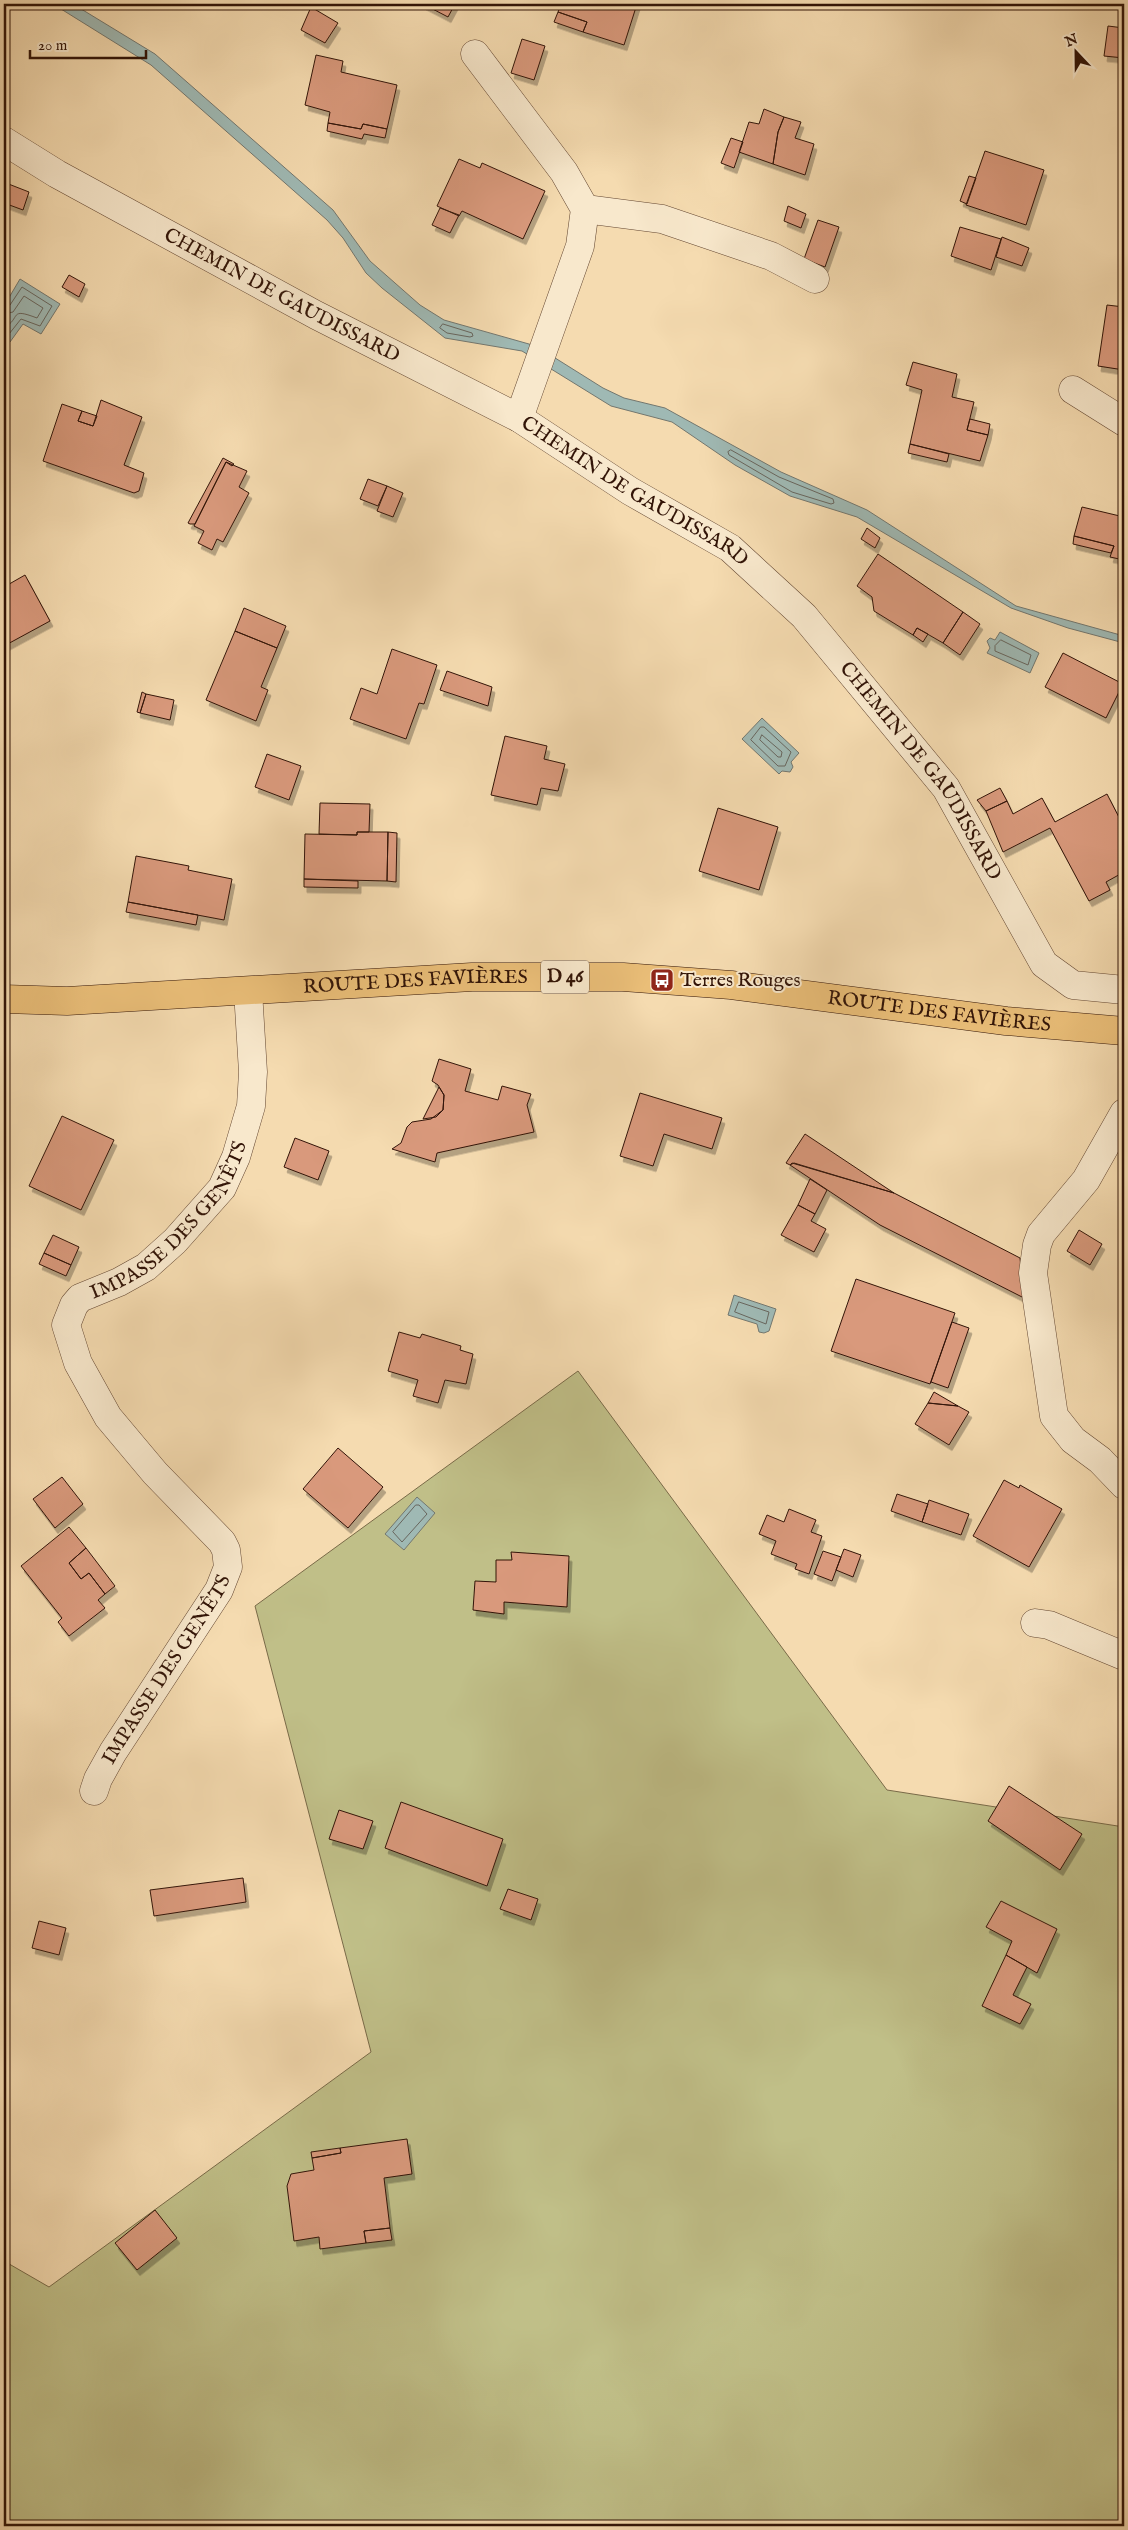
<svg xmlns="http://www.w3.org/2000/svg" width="1128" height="2530" viewBox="0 0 1128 2530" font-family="'IM FELL English',serif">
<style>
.green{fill:#c0bf88;stroke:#796a48}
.water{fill:#9fb9b4;stroke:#73776f}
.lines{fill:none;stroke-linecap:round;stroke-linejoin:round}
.shore{stroke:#68665e;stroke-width:1}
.building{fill:#d9997c;stroke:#321407;filter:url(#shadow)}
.minor-casing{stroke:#634631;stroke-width:29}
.major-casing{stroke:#321407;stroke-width:29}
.minor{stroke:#f8e8cc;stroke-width:28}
.major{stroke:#eabe78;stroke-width:28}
.labels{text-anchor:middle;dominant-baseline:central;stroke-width:4;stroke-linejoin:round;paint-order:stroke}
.shield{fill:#f8e8cc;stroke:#6d5442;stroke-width:1}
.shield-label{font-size:19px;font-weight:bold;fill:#321407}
.street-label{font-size:20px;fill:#321407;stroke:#f8e8cc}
.poi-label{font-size:20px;fill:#321407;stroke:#f8e8cc;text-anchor:start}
</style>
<defs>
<filter id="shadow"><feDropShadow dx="3" dy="5.5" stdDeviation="0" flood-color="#0004"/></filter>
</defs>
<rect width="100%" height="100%" fill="#f5dbb0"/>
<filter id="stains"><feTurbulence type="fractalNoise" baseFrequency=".004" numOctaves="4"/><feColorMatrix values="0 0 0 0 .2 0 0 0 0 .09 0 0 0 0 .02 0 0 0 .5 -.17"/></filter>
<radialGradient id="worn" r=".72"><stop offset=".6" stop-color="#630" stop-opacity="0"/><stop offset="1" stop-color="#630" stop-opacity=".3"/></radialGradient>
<path class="green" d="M578 1371 887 1790 1124 1827V2526H4V2261L49 2287 371 2052 255 1606Z"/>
<path class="water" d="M53 4H73L155 54 333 210 370 261 420 305 444 320 536 346 603 388 624 398 665 408 781 472 867 510 1016 606 1124 636V643L1068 628 1011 608 857 517 790 496 735 465 672 422 611 406 522 351 445 338 382 288 366 273 343 238 327 220 151 65Z
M20 279 60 304 41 334 23 324 10 342 4 338V306Z
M1000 632 1039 653 1030 673 987 653 990 648 987 641 990 638 995 640Z
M762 718 799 753 791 762 793 767 790 772 782 771 779 774 742 739Z
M734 1295 776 1309 769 1331 764 1333 759 1332 757 1324 728 1315Z
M417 1497 435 1513 404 1550 385 1534Z"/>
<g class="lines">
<path class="shore" d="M4 307 10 305 22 287 52 306 40 326 21 319 9 334H4
M4 314 13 312 24 296 43 308 37 318C8 307 22 318 4 328
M443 324 472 333 473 336 470 337 447 333 440 328Z
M731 450 779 477 833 499 834 503 831 504 792 492 729 455 728 452Z
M1001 640 1031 655 1028 665 995 651V646Z
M761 727H764L791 752 785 766H778L751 740Z
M762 735 782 752 781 757H778L760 740Z
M739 1302 769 1312 766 1324 735 1312Z
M416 1505H419L427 1514 402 1542 393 1532Z"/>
</g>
<path class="building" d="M423 4H455L448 17Z
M561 4H637L624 45 583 32 587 22 558 12Z
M311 7 338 23 325 43 301 30Z
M558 12 587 22 583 32 554 22Z
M1108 26 1124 28V58L1104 56Z
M522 39 545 46 534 80 511 73Z
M316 55 343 61 341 72 397 85 387 129 363 124 361 129 328 123 330 112 305 105Z
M764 109 784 117 778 132 773 164 739 152 749 122 759 124Z
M784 117 801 122 795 138 814 144 805 175 773 164 778 132Z
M328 123 361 129 363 124 387 129 385 138 364 134 362 139 327 131Z
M731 138 743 142 734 168 721 163Z
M985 151 1044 170 1026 225 966 205Z
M459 159 480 168 482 163 545 191 523 239 462 211 459 216 437 206Z
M969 176 976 178 967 204 960 201Z
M6 183 29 192 23 210 4 203Z
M788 206 806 214 801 228 784 221Z
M440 208 459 215 450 233 432 225Z
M818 220 839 227 825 267 804 259Z
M960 227 1001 239 991 270 951 256Z
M1002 237 1029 248 1022 266 996 257Z
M69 275 85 284 79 297 62 287Z
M1107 305 1124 307V370L1098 366Z
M913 362 957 374 952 397 974 402 967 430 988 435 980 461 910 444 922 390 906 385Z
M101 400 142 417 124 465 144 473 139 491 134 493 43 461 62 404 82 411 78 421 93 426Z
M82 411 97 416 93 426 78 421Z
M970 419 990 424 988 435 967 430Z
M910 444 949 454 947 462 908 453Z
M223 458 234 464 232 466 226 462 195 524H190L188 523Z
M226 462 247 471 239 487 249 493 223 542 217 539 212 550 198 543 204 531 194 526Z
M368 479 387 486 378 506 360 499Z
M387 486 403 493 393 517 377 511Z
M1082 507 1124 517V560L1110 557 1114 546 1074 536Z
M867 528 880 538 875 548 861 539Z
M1074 536 1114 546 1111 553 1073 544Z
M878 554 963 612 943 643 917 628 913 635 874 611 872 597 857 586Z
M25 575 50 621 4 646V587Z
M244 608 286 626 277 648 235 631Z
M963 612 980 624 960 655 943 643Z
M917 628 928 634 923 642 913 635Z
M235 631 277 648 261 687 268 690 256 721 206 700Z
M392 649 437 665 424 704 419 703 406 739 350 719 361 688 377 694Z
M1063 653 1123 684 1106 718 1045 687Z
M447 671 492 687 488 706 440 690Z
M142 692 146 694 140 713 137 712Z
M146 694 174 700 170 720 140 713Z
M505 736 547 746 544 759 565 764 558 791 541 788 537 805 491 795Z
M267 754 301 766 289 800 255 787Z
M1000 788 1007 801 986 811 977 800Z
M1107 794 1124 827V872L1106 882 1110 890 1089 901 1050 828 1003 852 986 811 1007 801 1013 814 1042 798 1055 822Z
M320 803 370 804 369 832H357V835L319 834Z
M718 808 778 827 759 890 699 871Z
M357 832H388L387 881 304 879 305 834 357 835Z
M388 832 397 833 396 882 387 881Z
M136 856 189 866 188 870 232 879 224 920 128 902Z
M304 879 358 881V888L304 887Z
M128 902 198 915 196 925 126 912Z
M439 1059 471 1069 465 1091 498 1100 502 1086 531 1094 527 1105 534 1132 437 1153 435 1162 392 1149 401 1143 407 1127 412 1122 431 1119 443 1110 444 1095 438 1085 432 1081Z
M439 1087 444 1095 443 1110 436 1117 423 1119Z
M640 1093 722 1118 712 1149 664 1134 653 1166 620 1156Z
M62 1116 114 1140 81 1210 29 1186Z
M805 1134 894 1193 794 1163 790 1165 786 1163Z
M295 1138 329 1151 318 1180 284 1167Z
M792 1163 894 1193 1020 1258 1024 1298 880 1225 790 1165Z
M810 1179 827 1190 815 1214 798 1205Z
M798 1205 815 1214 811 1221 826 1229 814 1252 781 1235Z
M1079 1230 1102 1244 1090 1265 1067 1251Z
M53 1235 79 1247 71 1265 44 1253Z
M44 1253 71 1265 66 1276 39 1264Z
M856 1279 955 1313 930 1384 831 1351Z
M952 1322 969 1328 948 1388 931 1382Z
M399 1332 420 1338 422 1334 461 1346 460 1350 473 1354 466 1384 445 1380 438 1403 413 1396 418 1380 388 1371Z
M934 1392 958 1406 928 1403Z
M928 1403 958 1406 969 1412 949 1445 915 1424Z
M338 1448 383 1487 348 1528 303 1489Z
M62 1477 83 1504 55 1528 33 1499Z
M1004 1480 1019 1488 1020 1485 1062 1509 1029 1567 973 1536Z
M897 1494 928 1504 922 1522 891 1511Z
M929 1500 969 1514 961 1535 922 1522Z
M789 1509 816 1520 811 1532 822 1536 809 1574 795 1569 797 1564 771 1554 776 1541 759 1534 767 1515 784 1522Z
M69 1527 86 1548 69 1563 81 1579 89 1573 105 1594 98 1600 105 1608 69 1636 58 1622 62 1618 21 1566Z
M86 1548 115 1586 105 1594 89 1573 81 1579 69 1563Z
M844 1549 861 1555 853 1577 836 1570Z
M823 1551 841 1557 832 1581 814 1574Z
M511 1552 569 1556 567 1607 504 1602V1614L473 1610 475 1581 496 1582V1560H512Z
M1009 1786 1082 1834 1060 1870 988 1821Z
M401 1802 503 1839 487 1886 385 1848Z
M339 1810 373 1821 363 1849 329 1839Z
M243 1878 246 1902 154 1916 150 1890Z
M508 1889 538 1899 531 1920 500 1909Z
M1001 1901 1057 1929 1037 1973 1006 1955 1012 1941 986 1927Z
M39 1921 66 1928 59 1955 32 1948Z
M1006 1955 1027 1967 1013 1995 1031 2004 1020 2024 982 2006Z
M407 2139 412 2174 384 2178 390 2228 364 2231 366 2243 320 2249 319 2237 294 2241 287 2186 291 2174 314 2170 312 2158 341 2153 340 2148Z
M340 2148 341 2153 312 2158 311 2152Z
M155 2210 177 2238 137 2270 115 2243Z
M390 2228 392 2240 366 2243 364 2231Z"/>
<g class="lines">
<g class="minor-casing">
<g id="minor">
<path d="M475 54 564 172 585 209 580 246 519 418"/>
<path id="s1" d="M4 141 57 174 316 315 519 418 630 491 730 548 804 616 946 788 1044 964 1073 985 1124 990"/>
<path d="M585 209 662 219 771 256 815 279"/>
<path d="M1073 390 1124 422"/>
<path d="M1124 1113 1086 1180 1041 1234 1037 1245 1033 1273 1054 1416 1073 1440 1100 1460 1124 1485"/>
<path d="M1035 1623 1049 1625 1124 1656"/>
<path id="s2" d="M94 1791 98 1779 113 1752 219 1590 228 1567 226 1550 222 1542 155 1473 108 1417 78 1363 66 1325 74 1305 80 1298 119 1282 146 1267 175 1241 222 1188 236 1157 251 1106 253 1072 248 991"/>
</g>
</g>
<g class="major-casing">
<g id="major">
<path id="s3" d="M4 999 67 1001 472 977H623L731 985 1006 1021 1124 1031"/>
</g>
</g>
<use href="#minor" class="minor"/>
<use href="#major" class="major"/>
</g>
<defs>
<g id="bus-square" transform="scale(1.25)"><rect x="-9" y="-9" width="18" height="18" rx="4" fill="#8f2418" stroke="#f8e8cc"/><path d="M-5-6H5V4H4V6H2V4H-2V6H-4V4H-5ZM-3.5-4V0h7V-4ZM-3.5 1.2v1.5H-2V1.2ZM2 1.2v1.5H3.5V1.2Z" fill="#fff"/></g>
</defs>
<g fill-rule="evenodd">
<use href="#bus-square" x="662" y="980"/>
</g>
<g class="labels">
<rect class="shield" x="541" y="960.5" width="48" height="33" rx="4"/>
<g class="shield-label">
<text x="565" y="977">D 46</text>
</g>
<g class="street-label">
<text stroke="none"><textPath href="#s1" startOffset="318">CHEMIN DE GAUDISSARD</textPath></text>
<text stroke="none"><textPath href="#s1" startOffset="722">CHEMIN DE GAUDISSARD</textPath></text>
<text stroke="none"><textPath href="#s1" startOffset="1128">CHEMIN DE GAUDISSARD</textPath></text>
<text stroke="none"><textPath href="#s3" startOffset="412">ROUTE DES FAVIÈRES</textPath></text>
<text stroke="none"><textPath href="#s3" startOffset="938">ROUTE DES FAVIÈRES</textPath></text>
<text stroke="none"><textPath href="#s2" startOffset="712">IMPASSE DES GENÊTS</textPath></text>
<text stroke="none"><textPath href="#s2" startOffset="142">IMPASSE DES GENÊTS</textPath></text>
</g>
<g class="poi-label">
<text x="680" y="980">Terres Rouges</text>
</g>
</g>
<rect width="1128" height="2530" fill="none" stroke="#f5dbb0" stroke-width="20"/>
<rect x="5" y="5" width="1118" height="2520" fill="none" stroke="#321407" stroke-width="2.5"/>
<rect x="10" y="10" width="1108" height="2510" fill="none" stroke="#321407"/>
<g transform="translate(1076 52) rotate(338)" stroke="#f8e8cc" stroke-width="4" paint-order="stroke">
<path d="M0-4L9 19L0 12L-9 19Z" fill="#321407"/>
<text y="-8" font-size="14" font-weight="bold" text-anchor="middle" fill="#321407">N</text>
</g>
<path d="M30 50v8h116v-8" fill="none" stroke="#321407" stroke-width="2.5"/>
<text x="38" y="50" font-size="15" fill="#321407" stroke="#f8e8cc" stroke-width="4" paint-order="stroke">20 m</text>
<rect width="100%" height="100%" filter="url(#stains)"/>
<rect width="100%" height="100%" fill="url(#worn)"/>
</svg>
